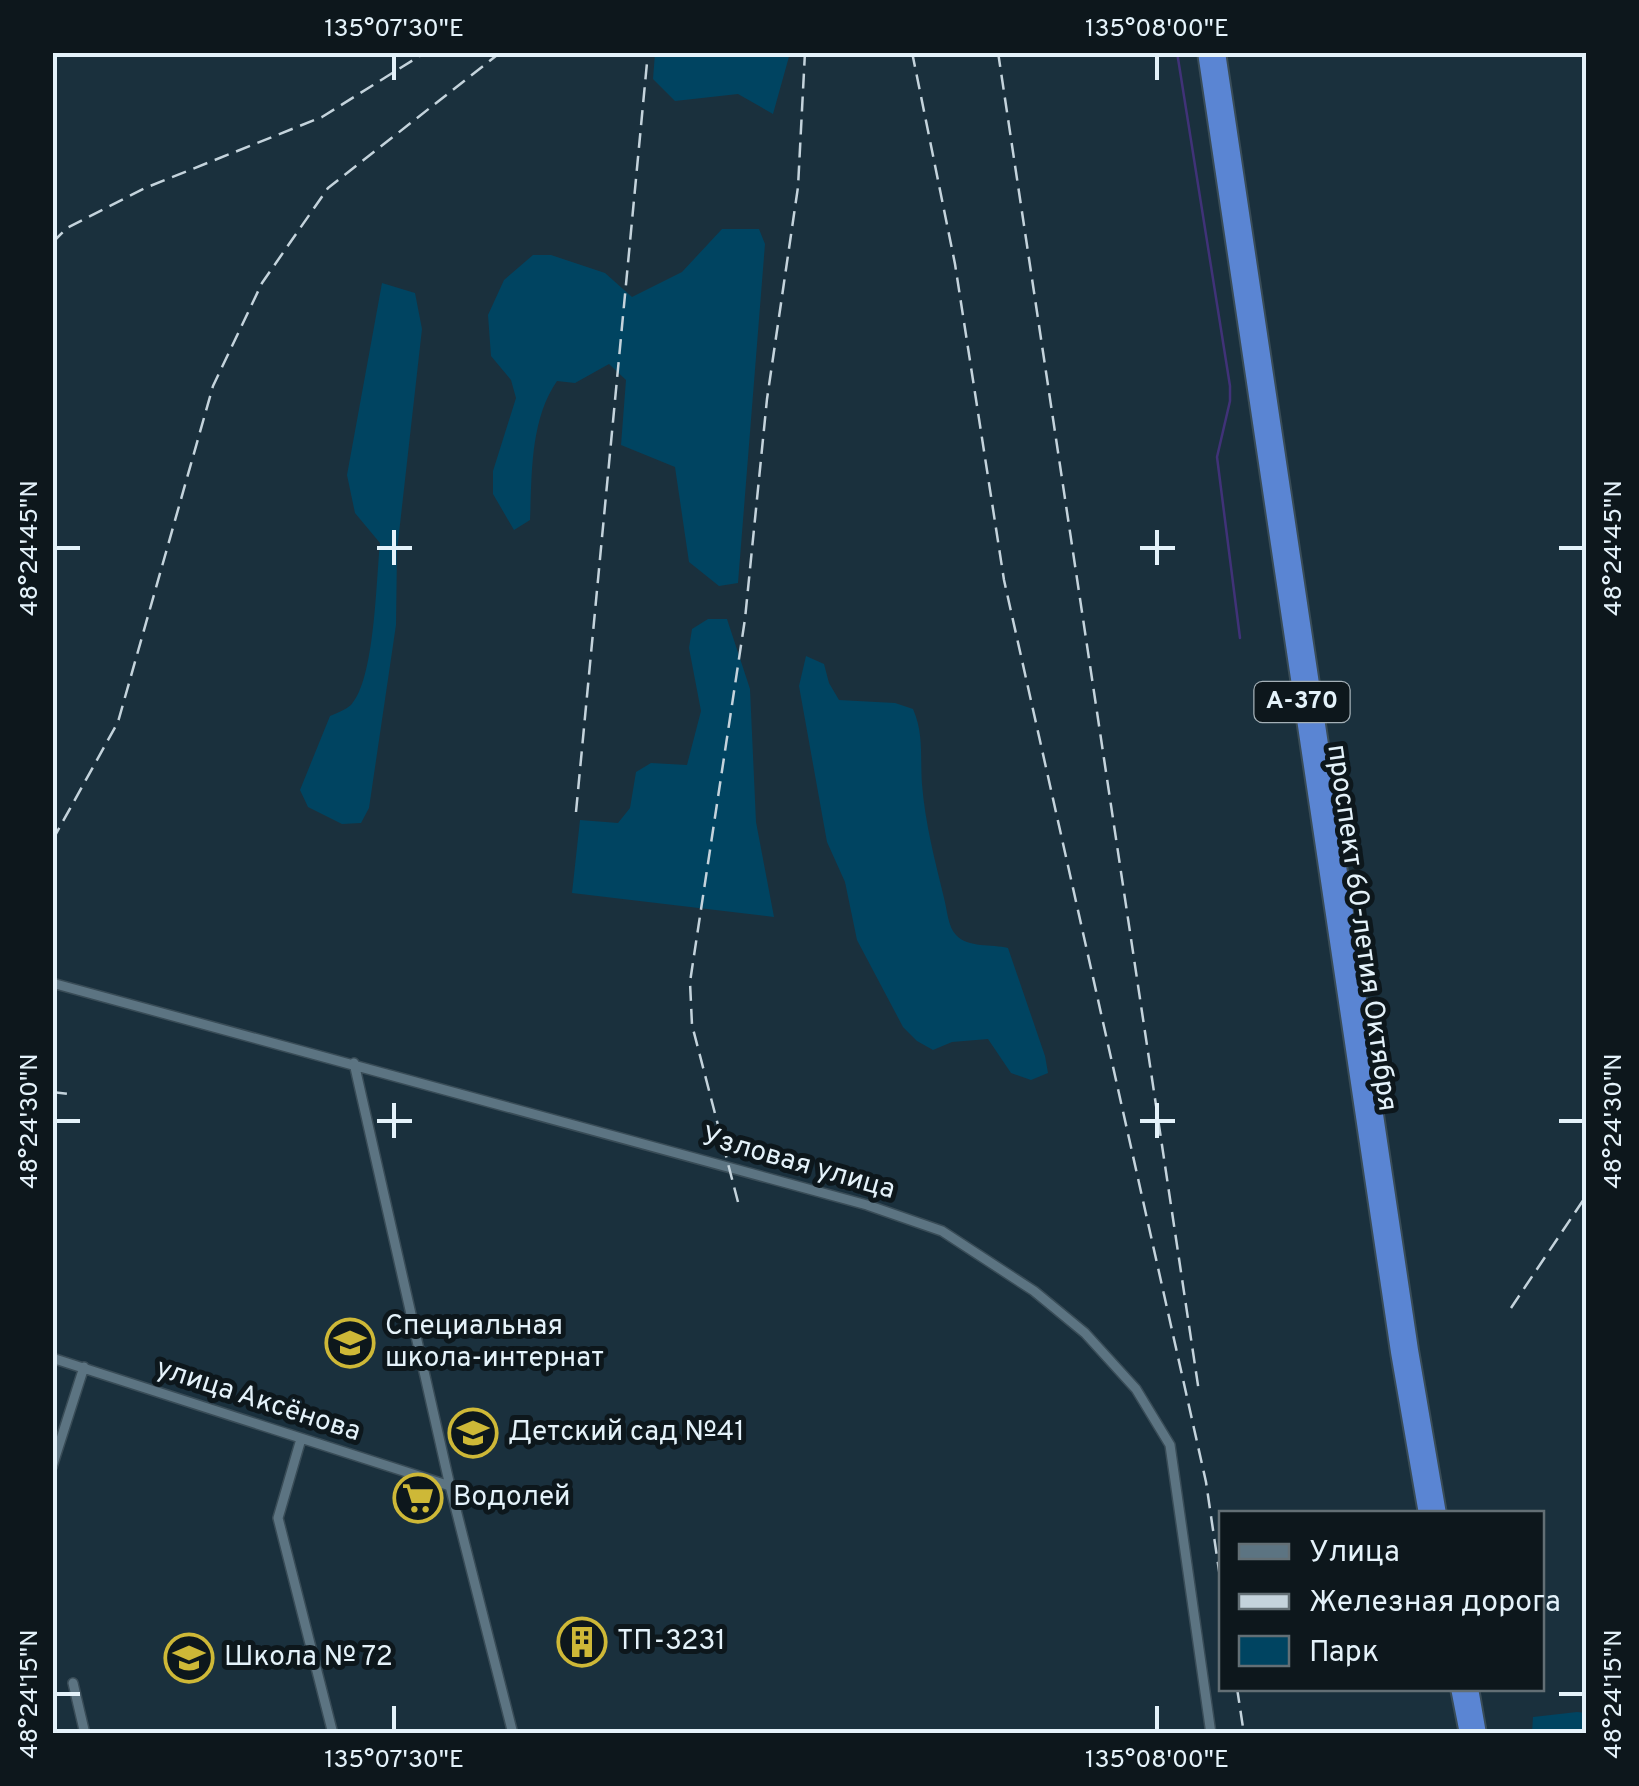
<svg xmlns="http://www.w3.org/2000/svg" width="1639" height="1786" viewBox="0 0 1639 1786" font-family="Overpass,sans-serif">
<style>
.green{fill:#004461}
.lines{fill:none;stroke-linecap:round;stroke-linejoin:round}
.stream{stroke:#403278;stroke-width:2.5}
.minor-casing{stroke:#394c57;stroke-width:12}
.highway-casing{stroke:#394c57;stroke-width:18}
.minor{stroke:#5c7482;stroke-width:9}
.highway{stroke:#5a85d3;stroke-width:14}
.rail{stroke:#c4d3dc;stroke-width:2.5;stroke-dasharray:15 8;stroke-linecap:butt}
.ticks{fill:none;stroke:#e4f2fa;stroke-width:4}
.labels{text-anchor:middle;dominant-baseline:central;stroke-width:10;stroke-linejoin:round;paint-order:stroke}
.shield{fill:#0d171c;stroke:#a4b0b7;stroke-width:2.5}
.shield-label{font-size:25px;font-weight:bold;fill:#e4f2fa}
.street-label{font-size:28px;fill:#e4f2fa;stroke:#0d171c}
.poi-label{font-size:28px;fill:#e4f2fa;stroke:#0d171c;text-anchor:start}
.neatline{fill:none;stroke:#e4f2fa;stroke-width:4}
.ticks-label{font-size:25px;text-anchor:middle;fill:#e4f2fa}
</style>
<rect width="100%" height="100%" fill="#1a303d"/>
<path class="green" d="M655 53V52L790 53 773 114 738 94 675 101 653 79Z
M722 229H759L765 244 738 583 719 586 689 562 675 467 621 445 626 380 609 364 575 383 557 381C530 420 532 474 530 520L514 530 493 494V471L516 398 511 380 491 356 488 315 504 280 533 255H551L605 273 632 297 682 272Z
M382 283 415 293 422 329 397 551 396 625 369 808 361 823 342 824 308 807 300 790 330 716C337 713 345 710 351 705 375 679 376 581 380 543L355 513 347 475Z
M708 619H727L750 689 756 822 774 917 572 893 580 820 618 823 630 808 636 772 651 763 687 765 701 711 689 648 692 629Z
M806 656 824 664 829 683 839 700 895 703 913 709C924 734 920 757 922 784 925 823 935 861 944 898 947 909 948 927 956 935 968 948 992 944 1008 948L1045 1056 1048 1073 1031 1080 1011 1073 988 1039 952 1042 933 1050 917 1041 903 1027 857 940 845 882 827 842 799 686Z
M1577 1712 1586 1713V1733H1532L1533 1717Z"/>
<g class="lines">
<path class="stream" d="M1177 52 1230 386V401L1217 457 1240 638"/>
<g class="minor-casing">
<path id="minor" d="M52 983 867 1205 942 1231 1034 1291 1085 1333 1136 1389 1170 1445 1211 1734
M354 1063 450 1486 513 1734
M52 1358 450 1486
M301 1439 278 1518 333 1734
M52 1467 84 1367
M73 1683 85 1734"/>
</g>
<g class="highway-casing">
<path id="highway" d="M1205 52 1398 1352 1426 1514
M1218 52 1411 1350 1439 1514
M1458 1688 1467 1734
M1471 1688 1479 1734"/>
</g>
<use href="#minor" class="minor"/>
<use href="#highway" class="highway"/>
<path class="rail" d="M912 52 955 264 1004 580 1206 1482 1222 1591
M998 52 1199 1392
M52 243 67 228 145 188 322 117 426 52
M576 812 648 52
M52 841 118 722 213 386 262 283 328 188 501 52
M52 1092 68 1094
M738 1202 692 1025 690 982 745 619 767 399 798 187 805 52
M1511 1308 1586 1196
M1237 1688 1244 1734"/>
</g>
<path class="ticks" d="M394 55V80M1157 55V80M394 530V565M1157 530V565M55 548H80M377 548H412M1140 548H1175M1559 548H1584M394 1103V1138M1157 1103V1138M55 1121H80M377 1121H412M1140 1121H1175M1559 1121H1584M55 1694H80M1559 1694H1584M394 1706V1731M1157 1706V1731"/>
<defs>
<g id="school-ring" transform="scale(2.5)"><circle r="9.5" fill="#0d171c" stroke="#ceb837" stroke-width="1.5"/><path d="M0-5L7-2L0 1L-7-2ZM-4 1L0 2.5L4 1V4Q0 6-4 4Z" fill="#ceb837"/></g>
<g id="supermarket-ring" transform="scale(2.5)"><circle r="9.5" fill="#0d171c" stroke="#ceb837" stroke-width="1.5"/><path d="M-6-5.5h2.5l.6 2H6L4.5 2H-2.5L-4.4-4H-6ZM-1.5 3.2a1.3 1.3 0 1 0 .1 0ZM3 3.2a1.3 1.3 0 1 0 .1 0Z" fill="#ceb837"/></g>
<g id="building-ring" transform="scale(2.5)"><circle r="9.5" fill="#0d171c" stroke="#ceb837" stroke-width="1.5"/><path d="M-4-6H4V6H1V3H-1V6H-4ZM-2.5-4.3h1.7v1.8h-1.7ZM.8-4.3h1.7v1.8H.8ZM-2.5-1h1.7V.8h-1.7ZM.8-1h1.7V.8H.8Z" fill="#ceb837"/></g>
</defs>
<g fill-rule="evenodd">
<use href="#school-ring" x="350" y="1343"/>
<use href="#school-ring" x="473" y="1433"/>
<use href="#supermarket-ring" x="418" y="1498"/>
<use href="#building-ring" x="582" y="1642"/>
<use href="#school-ring" x="189" y="1658"/>
</g>
<g class="labels">
<rect class="shield" x="1254.5" y="682" width="95" height="40" rx="8"/>
<g class="shield-label">
<text x="1302" y="702">А-370</text>
</g>
<g class="street-label">
<text transform="translate(1361 928) rotate(82)">проспект 60-летия Октября</text>
<text transform="translate(798 1164) rotate(16)">Узловая улица</text>
<text transform="translate(258 1401) rotate(18)">улица Аксёнова</text>
</g>
<g class="poi-label">
<text x="385" y="1327">Специальная<tspan x="385" dy="32">школа-интернат</tspan></text>
<text x="508" y="1433">Детский сад №41</text>
<text x="453" y="1498">Водолей</text>
<text x="617" y="1642">ТП-3231</text>
<text x="224" y="1658">Школа № 72</text>
</g>
</g>
<rect width="1639" height="1786" fill="none" stroke="#0d171c" stroke-width="110"/>
<rect x="1219" y="1511" width="325" height="180" fill="#0d171c" stroke="#636f75" stroke-width="2.5"/>
<rect x="1239" y="1544" width="50" height="15" fill="#5c7482" stroke="#636f75" stroke-width="2.5"/>
<text x="1309" y="1561" font-size="30" fill="#e4f2fa">Улица</text>
<rect x="1239" y="1594" width="50" height="15" fill="#c4d3dc" stroke="#636f75" stroke-width="2.5"/>
<text x="1309" y="1611" font-size="30" fill="#e4f2fa">Железная дорога</text>
<rect x="1239" y="1636" width="50" height="30" fill="#004461" stroke="#636f75" stroke-width="2.5"/>
<text x="1309" y="1661" font-size="30" fill="#e4f2fa">Парк</text>
<rect x="55" y="55" width="1529" height="1676" class="neatline"/>
<g class="ticks-label">
<text x="394" y="36">135°07'30"E</text>
<text x="1157" y="36">135°08'00"E</text>
<text transform="translate(28 548) rotate(-90)" y="9">48°24'45"N</text>
<text transform="translate(1612 548) rotate(-90)" y="9">48°24'45"N</text>
<text transform="translate(28 1121) rotate(-90)" y="9">48°24'30"N</text>
<text transform="translate(1612 1121) rotate(-90)" y="9">48°24'30"N</text>
<text transform="translate(28 1694) rotate(-90)" y="9">48°24'15"N</text>
<text transform="translate(1612 1694) rotate(-90)" y="9">48°24'15"N</text>
<text x="394" y="1767">135°07'30"E</text>
<text x="1157" y="1767">135°08'00"E</text>
</g>
</svg>
